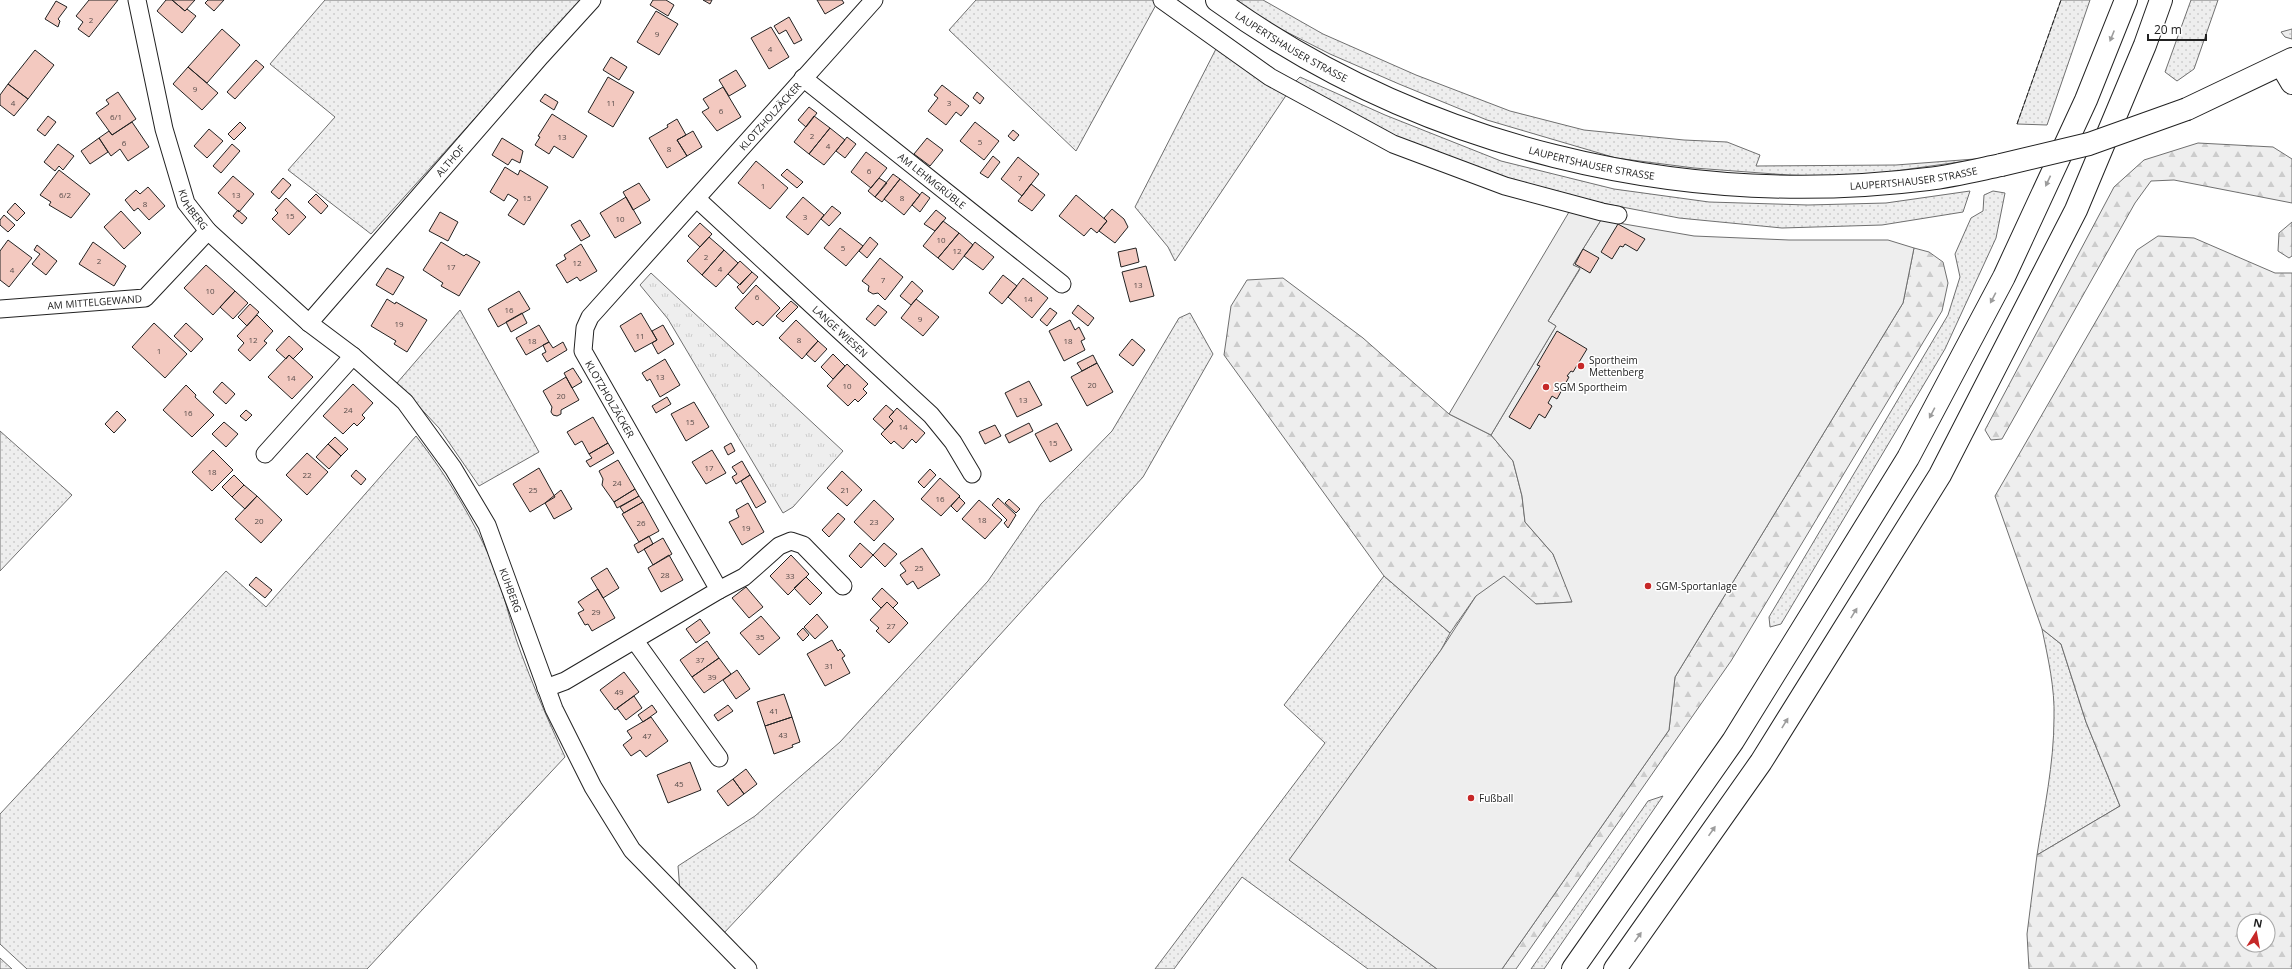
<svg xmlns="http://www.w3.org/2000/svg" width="2292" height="969" viewBox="0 0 2292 969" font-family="'Open Sans',sans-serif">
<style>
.grass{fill:url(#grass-dots);stroke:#6f6f6f}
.forest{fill:url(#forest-firs);stroke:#6f6f6f;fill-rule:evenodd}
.park{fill:url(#park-tufts);stroke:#6f6f6f}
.pitch{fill:#eee;stroke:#6f6f6f}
.parking{fill:#ededed;stroke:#6f6f6f}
.building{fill:#f3c9c0;stroke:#222}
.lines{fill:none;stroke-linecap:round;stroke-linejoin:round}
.minor-casing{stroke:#222;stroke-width:19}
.tertiary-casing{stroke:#222;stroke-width:24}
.secondary-casing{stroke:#222;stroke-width:24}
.trunk-casing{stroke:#222;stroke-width:24}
.minor{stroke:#fff;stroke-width:17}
.tertiary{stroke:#fff;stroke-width:22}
.secondary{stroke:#fff;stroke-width:22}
.trunk{stroke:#fff;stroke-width:22}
.secondary-bridge-casing{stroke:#222;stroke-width:24;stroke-linecap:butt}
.secondary-bridge{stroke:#fff;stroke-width:22}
.fence{stroke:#222;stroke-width:1;stroke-dasharray:5 2;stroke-linecap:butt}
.oneway{fill:#9c9c9c}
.poi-dot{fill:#c62828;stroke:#fff;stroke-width:1.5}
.labels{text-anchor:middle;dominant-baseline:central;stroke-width:3;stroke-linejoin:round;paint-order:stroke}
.number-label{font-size:8px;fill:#564c4a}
.street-label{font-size:10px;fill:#222;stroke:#fff}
.poi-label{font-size:10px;fill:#222;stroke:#fff;text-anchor:start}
</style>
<defs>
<pattern id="grass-dots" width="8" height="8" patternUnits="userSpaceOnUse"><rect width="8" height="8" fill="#eee"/><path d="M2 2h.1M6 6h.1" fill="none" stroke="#ccc" stroke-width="1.8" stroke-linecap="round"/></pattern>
<pattern id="forest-firs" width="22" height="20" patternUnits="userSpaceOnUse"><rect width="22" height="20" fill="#eee"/><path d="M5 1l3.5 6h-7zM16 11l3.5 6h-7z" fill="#ccc"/></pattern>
<pattern id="park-tufts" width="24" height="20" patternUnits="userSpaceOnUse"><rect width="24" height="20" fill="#eee"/><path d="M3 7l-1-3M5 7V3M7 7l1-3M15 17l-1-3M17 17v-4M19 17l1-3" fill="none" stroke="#ccc"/></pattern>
</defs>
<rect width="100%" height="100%" fill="#fff"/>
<path class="grass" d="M325 0H581L371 234 288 170 335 117 270 64Z
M976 0H1153L1157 3 1076 151 949 30Z
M1233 0H1263L1323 34 1416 75 1510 111 1584 130 1684 140 1727 142 1760 155 1756 166 1896 165 1988 158 1852 177 1788 175 1694 168 1616 158 1487 120 1399 84 1330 54 1265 21Z
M2061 0H2090L2047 125 2017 124Z
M2191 0H2218L2194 69 2177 81 2165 72Z
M2292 29V39L2285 37 2281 32Z
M1217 47 1287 94 1175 261 1168 247 1135 207Z
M1300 77 1385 115 1501 161 1614 189 1709 202 1808 205 1886 203 1970 191 1963 212 1882 225 1782 228 1679 218 1591 201 1507 181 1393 138 1292 85Z
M1993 191 2005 193 1996 238 1945 349 1781 624 1770 627 1769 617 1948 315 1960 277 1955 254 1971 218 1983 211 1984 195Z
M460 310 539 452 479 486 439 428 397 383Z
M1190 313 1213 354 1143 477 872 776 723 934 680 891 678 866 755 816 840 742 988 581 1041 504 1112 431 1179 318Z
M0 431 72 495 0 571Z
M416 436C448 477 475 522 495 569 503 592 509 616 516 639 530 679 547 718 565 757L367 969H27L0 944V814L226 571 266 607Z
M1384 576 1450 633 1441 650 1290 860 1437 969H1368L1242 877 1174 969H1155L1325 743 1284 705Z
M2042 629 2061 644 2086 722 2120 806 2037 855C2044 809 2054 764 2054 718 2055 688 2048 658 2042 629Z
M1663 796 1544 969H1531L1648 801Z
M0 958 12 969H0Z"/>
<path class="forest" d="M2198 143 2273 147 2292 159V203L2174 180 2151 181 2135 203 2002 439 1991 440 1985 430 2114 187 2144 160Z
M2292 222V256L2289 258 2278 251 2279 233Z
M2158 236 2194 238 2275 273H2292V969H2029L2027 934 2037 855 2120 806 2086 722 2061 644 2042 629 1995 496 2137 250ZM2244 921H2268V945H2244Z
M1914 248 1929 252 1943 262 1948 283 1942 311 1731 661 1516 969H1502L1669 730 1675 677 1903 303Z
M1283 278 1363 338 1449 414 1491 435 1513 461 1522 496 1525 522 1553 554 1573 602 1536 604 1476 596 1450 633 1384 576 1224 355 1231 306 1247 280Z"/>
<path class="park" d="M651 273 843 451 793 507 783 513 668 319 640 285Z"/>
<path class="pitch" d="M1601 220 1694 236 1789 240H1888L1914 248 1903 303 1675 677 1669 730 1502 969H1437L1289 860 1441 650 1476 596 1504 576 1536 604 1572 602 1553 554 1525 522 1522 496 1513 461 1491 435 1556 326 1548 321 1580 269 1573 265Z"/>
<path class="parking" d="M1569 212 1601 220 1573 265 1580 268 1548 321 1556 326 1491 435 1449 414Z"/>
<path class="building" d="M89 0H118L89 37 78 29 83 22 76 16Z
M166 0H172L185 11 187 9 196 16 182 33 157 11Z
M172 0H195L185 11Z
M208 0H224L214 11 205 3Z
M653 0H666L674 5 668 16 650 5Z
M703 0H712L710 4Z
M817 0H842L844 3 825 14Z
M56 1 67 7 58 19 60 21 58 27 45 19Z
M656 11 678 24 659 55 637 42Z
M789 17 802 40 794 44 786 30 779 34 774 26Z
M771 27 789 57 769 69 751 38Z
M222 29 240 45 207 83 188 67Z
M35 50 54 65 28 99 8 84Z
M611 57 627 67 619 80 603 70Z
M256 60 264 67 235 99 227 92Z
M188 67 218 93 202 110 173 84Z
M736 70 746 86 729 96 719 80Z
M608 77 634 92 613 127 588 112Z
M8 84 28 99 14 116 0 105V95Z
M942 85 969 106 961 116 956 112 946 125 928 111 938 98 934 95Z
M723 87 741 117 717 131 702 112 709 108 703 99Z
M118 92 136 119 112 135 96 113 109 104 106 100Z
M977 92 984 98 980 104 973 98Z
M545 94 558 102 554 110 540 101Z
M809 107 817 113 806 127 798 120Z
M552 114 587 136 573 158 554 146 549 154 535 145 540 137 538 136Z
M48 116 56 122 45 136 37 130Z
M814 116 830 128 809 154 794 142Z
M677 119 686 135 677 140 687 156 667 168 649 138 668 127 667 125Z
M132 122 149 147 128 161 120 149 111 156 99 138 109 131 112 135Z
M240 122 246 128 234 140 228 134Z
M975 122 999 141 984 160 960 141Z
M830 128 845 140 824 165 809 154Z
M209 129 223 141 207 158 194 146Z
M1013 130 1019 135 1014 141 1008 136Z
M693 131 702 147 687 156 677 140Z
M847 137 856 144 845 158 836 151Z
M99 138 108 152 90 164 81 151Z
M502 138 523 151 520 163 512 159 508 165 492 155Z
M927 138 943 150 930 166 914 154Z
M58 144 74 156 63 170 59 166 55 171 44 162Z
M232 144 240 151 221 173 213 166Z
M866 152 887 168 871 188 851 172Z
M993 156 1000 162 988 178 980 173Z
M1018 157 1039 174 1022 196 1001 179Z
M756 161 788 188 770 209 738 183Z
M505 167 518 175 520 170 548 187 524 225 508 215 518 200 508 194 504 201 490 192Z
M787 169 803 182 797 188 781 175Z
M59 170 90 194 71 218 49 205 51 202 40 195Z
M893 174 900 179 882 202 875 197Z
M233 176 254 194 239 212 218 193Z
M283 178 291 185 279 199 271 192Z
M879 178 887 183 875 197 868 191Z
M900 179 920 195 904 215 884 199Z
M639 183 650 200 633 210 623 192Z
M1031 184 1045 195 1032 211 1018 201Z
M148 187 165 206 149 220 138 208 134 211 125 200 136 190 140 194Z
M922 192 930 198 920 212 912 205Z
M316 194 328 206 321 214 308 202Z
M1076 195 1107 221 1097 233 1091 228 1084 236 1059 216Z
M626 197 641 223 615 238 600 213Z
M803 197 824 215 808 235 786 217Z
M286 198 306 217 289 235 272 219 278 213 275 210Z
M15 203 25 213 17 221 7 212Z
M832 206 841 213 829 226 821 219Z
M1112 209 1124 219 1128 227 1115 243 1099 231 1107 221 1104 218Z
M238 210 247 218 242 224 233 216Z
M936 210 946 218 935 231 924 224Z
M121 211 141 233 124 249 104 227Z
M440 212 458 222 448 241 429 231Z
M4 215 15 225 8 232 0 225V220Z
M580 220 590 236 581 241 571 225Z
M943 221 959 233 938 258 923 246Z
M700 223 712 234 700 247 688 236Z
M1618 224 1645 239 1637 251 1625 244 1623 247 1620 246 1612 259 1601 252Z
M840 228 863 246 846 266 824 248Z
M959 233 973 245 953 270 938 258Z
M709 237 724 250 702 275 687 261Z
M870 237 878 244 867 258 859 251Z
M8 240 32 258 9 287 0 280V251Z
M93 242 126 266 114 286 79 264Z
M441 242 464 256 466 254 480 262 459 296 441 286 443 283 423 270Z
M975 242 994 257 983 270 964 256Z
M581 244 597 271 580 281 577 277 567 283 556 265 566 259 564 255Z
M37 245 57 261 46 275 32 264 40 254 34 250Z
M1136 248 1139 262 1121 267 1118 252Z
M1583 249 1599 258 1590 273 1575 264Z
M724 250 738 263 716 287 702 275Z
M880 258 903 277 885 300 878 293 873 294 868 291 869 286 862 281Z
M740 261 752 272 740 285 728 274Z
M206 265 235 291 213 315 184 288Z
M1146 266 1154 296 1130 302 1122 272Z
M387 268 404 277 393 295 376 285Z
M752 272 758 277 743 294 737 287Z
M1003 275 1017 286 1002 304 989 293Z
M1023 278 1048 298 1032 318 1008 297Z
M912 281 923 291 911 305 900 296Z
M756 285 780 308 763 326 757 321 753 325 735 308Z
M235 291 248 303 233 319 220 307Z
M519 291 530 309 498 327 488 309Z
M387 299 395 304 396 302 427 320 407 352 394 344 396 341 371 326Z
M916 299 939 317 923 336 901 318Z
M791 301 798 307 783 322 776 316Z
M250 304 259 312 247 326 238 317Z
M878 305 887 312 875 326 866 319Z
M1078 305 1094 318 1088 326 1072 313Z
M1050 308 1057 313 1047 326 1040 320Z
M522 313 527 323 511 332 506 322Z
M641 313 657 340 635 352 620 326Z
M257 315 273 331 264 341 267 343 250 361 238 350 244 343 237 336Z
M796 320 818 341 802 359 779 338Z
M1070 320 1075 330 1079 327 1085 339 1081 341 1085 350 1064 361 1049 331Z
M154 323 187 354 165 378 132 347Z
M186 323 203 339 191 352 174 336Z
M539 325 549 342 526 355 516 338Z
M663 325 674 344 658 354 652 343 657 340 652 331Z
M1557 331 1587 349 1573 372 1571 371 1567 376 1569 377 1557 399 1552 396 1548 403 1552 406 1545 418 1539 414 1530 429 1509 417 1540 366 1537 365Z
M289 336 303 349 293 359 289 355 286 359 276 350Z
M1132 339 1145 350 1133 366 1119 355Z
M818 341 827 349 815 362 806 354Z
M549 342 553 348 563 342 567 350 547 362 542 354 546 352 543 345Z
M833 354 845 366 833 379 821 367Z
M289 355 313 377 292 399 268 377Z
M1093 355 1097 363 1082 371 1077 363Z
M665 359 680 385 660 397 650 379 647 381 642 373Z
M1097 363 1113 392 1087 406 1071 377Z
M847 364 868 384 863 389 867 393 858 402 855 399 848 406 827 386Z
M573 368 582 382 572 388 564 373Z
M566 377 579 400 561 410V414L557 416 553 415 551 412 552 407 543 391Z
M1029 381 1042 405 1017 417 1005 393Z
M222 382 235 394 226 404 213 392Z
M353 384 373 403 362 415 365 418 357 426 354 423 343 434 323 416Z
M186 385 196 395 195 397 214 415 192 437 163 410Z
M667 397 671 404 656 413 652 406Z
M694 402 709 427 686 441 671 414Z
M886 405 894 412 889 417 893 421 885 430 873 419Z
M897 408 925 433 916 443 912 439 903 449 894 441 891 444 881 434 893 421 889 417Z
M246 410 252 415 246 421 240 416Z
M117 411 126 420 114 433 105 424Z
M593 417 608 443 589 454 582 441 575 445 567 432Z
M224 422 238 434 226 447 212 434Z
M1029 423 1033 431 1009 443 1005 435Z
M1057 423 1072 450 1050 462 1035 434Z
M995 425 1001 436 985 444 979 432Z
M335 437 348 449 341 456 328 444Z
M608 443 614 453 590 467 586 461 592 458 589 454Z
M731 443 735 451 728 455 724 447Z
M328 444 341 456 329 469 316 457Z
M213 450 233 470 212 491 192 472Z
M712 450 726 473 706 484 692 462Z
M307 453 328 472 307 495 286 475Z
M618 460 635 489 614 502 602 485 603 479 599 471Z
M742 461 750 475 736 484 732 477 737 474 732 467Z
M539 468 555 497 530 512 513 484Z
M930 469 936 475 924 488 918 482Z
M356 470 366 479 361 485 351 476Z
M842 471 862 490 847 506 827 488Z
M234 475 244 485 232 497 222 487Z
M750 475 766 502 756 508 741 481Z
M940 478 960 496 941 516 921 499Z
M244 485 257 496 245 509 232 497Z
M635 489 639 496 617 508 614 502Z
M561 490 572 509 554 519 545 503Z
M257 496 282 520 261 543 235 519Z
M639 496 643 502 624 513 620 507Z
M959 497 965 503 957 512 951 506Z
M998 498 1016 515 1008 528 1004 523 1007 520 992 505Z
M1009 499 1020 509 1016 513 1005 503Z
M874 500 894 519 874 541 854 522Z
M979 500 1002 520 985 539 962 519Z
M643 502 659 531 639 542 622 514Z
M748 503 764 532 742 545 729 522 739 517 736 510Z
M838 513 845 519 829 537 822 530Z
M649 536 653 544 638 553 634 545Z
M663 538 672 554 653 565 644 549Z
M860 543 873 555 861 568 849 556Z
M884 543 897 554 885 567 873 555Z
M922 548 940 575 918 589 913 581 907 585 900 575 906 571 900 563Z
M669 555 683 580 661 592 648 568Z
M791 555 809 574 788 595 770 576Z
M607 568 619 588 603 598 591 578Z
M256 577 272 590 265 598 249 585Z
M806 577 822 593 810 605 794 588Z
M746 587 763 607 749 618 732 598Z
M882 588 898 603 893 608 887 602 881 608 872 599Z
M598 589 615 618 592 631 588 624 585 625 578 613 584 610 578 602Z
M887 602 908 623 889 643 876 631 879 628 870 620Z
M817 614 828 627 815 639 804 627Z
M761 616 780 638 759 655 740 633Z
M700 619 710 633 696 643 686 629Z
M803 628 809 635 803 641 797 634Z
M832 640 838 651 840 649 845 656 842 658 850 673 825 686 807 654Z
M707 641 719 658 692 677 680 660Z
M719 658 731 674 704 693 692 677Z
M737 670 750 689 736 699 723 680Z
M624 672 639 692 615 710 600 690Z
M784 694 792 717 765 726 757 702Z
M634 696 642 708 626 720 617 708Z
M652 705 657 712 643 722 638 715Z
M728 705 733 711 718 721 714 715Z
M651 717 668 741 646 757 640 750 631 756 623 745 632 738 627 731Z
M792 717 800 742 792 745 793 747 774 754 765 726Z
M690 762 701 790 668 803 657 775Z
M746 769 757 784 744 794 733 779Z
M733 779 744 794 728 806 717 791Z"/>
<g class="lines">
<g class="minor-casing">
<g id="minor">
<path id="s1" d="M137 0 164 129 186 203 208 231 309 323 353 356 405 402 453 468 487 525 554 709 593 787 632 850 748 969"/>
<path d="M1162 0 1270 77 1393 144 1505 186 1602 212 1618 215"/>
<path id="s2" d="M803 78 1062 284"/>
<path id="s3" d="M697 199 931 415 953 442 972 474"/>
<path id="s4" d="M0 309 145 298 208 231"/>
<path id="s5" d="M309 323 541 56 592 0"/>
<path d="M265 454 353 356"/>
<path d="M719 590 744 577 779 546 791 541 803 545 843 586"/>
<path d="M635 641 719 758"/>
<path id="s6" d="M546 688 565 681 719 590 583 351 585 328 590 317 874 0"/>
</g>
</g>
<g class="tertiary-casing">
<path id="tertiary" d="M2282 66 2292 83"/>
</g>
<g class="secondary-casing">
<g id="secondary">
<path id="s7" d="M1217 0C1420 147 1679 210 1928 179 1952 176 1977 170 2001 165"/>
<path d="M2187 109 2292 59"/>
</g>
</g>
<g class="trunk-casing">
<path id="trunk" d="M1573 969 1733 741 1908 458 2004 277 2086 100 2126 0
M1615 969 1761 762 1940 475 2076 210 2145 45 2161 0"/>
</g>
<use href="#minor" class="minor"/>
<use href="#tertiary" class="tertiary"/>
<use href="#secondary" class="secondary"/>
<use href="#trunk" class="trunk"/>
<g class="secondary-bridge-casing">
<path id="secondary-bridge" d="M2001 165 2089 144 2187 109"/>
</g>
<use href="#secondary-bridge" class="secondary-bridge"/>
<path class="fence" d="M2017 124 2061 0"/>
</g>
<defs><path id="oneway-solid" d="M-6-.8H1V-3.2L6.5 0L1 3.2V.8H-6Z"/></defs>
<g class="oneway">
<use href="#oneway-solid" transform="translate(2112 36) rotate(112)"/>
<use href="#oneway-solid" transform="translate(2048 181) rotate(115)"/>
<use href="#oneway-solid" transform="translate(1993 298) rotate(118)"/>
<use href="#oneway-solid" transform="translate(1932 413) rotate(118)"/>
<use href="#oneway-solid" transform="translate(1854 613) rotate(-58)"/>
<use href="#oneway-solid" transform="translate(1785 723) rotate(-58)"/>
<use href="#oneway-solid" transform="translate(1712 831) rotate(-55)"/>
<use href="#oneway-solid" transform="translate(1638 937) rotate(-55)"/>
</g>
<g class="poi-dot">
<circle cx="1581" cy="366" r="4"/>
<circle cx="1546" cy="387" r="4"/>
<circle cx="1648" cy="586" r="4"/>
<circle cx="1471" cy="798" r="4"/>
</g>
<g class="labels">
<g class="number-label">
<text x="91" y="19">2</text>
<text x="657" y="33">9</text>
<text x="770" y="48">4</text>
<text x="195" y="88">9</text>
<text x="13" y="102">4</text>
<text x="611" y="102">11</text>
<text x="949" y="102">3</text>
<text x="721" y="110">6</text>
<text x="116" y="116">6/1</text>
<text x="812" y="135">2</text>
<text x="562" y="136">13</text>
<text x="980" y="141">5</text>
<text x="124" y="142">6</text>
<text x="828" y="145">4</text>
<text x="669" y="148">8</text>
<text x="869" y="170">6</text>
<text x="1020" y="177">7</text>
<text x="763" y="185">1</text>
<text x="65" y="194">6/2</text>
<text x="236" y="194">13</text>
<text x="527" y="197">15</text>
<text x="902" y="197">8</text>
<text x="145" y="203">8</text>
<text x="290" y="215">15</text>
<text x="805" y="216">3</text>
<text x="620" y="218">10</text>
<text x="941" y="239">10</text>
<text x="843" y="247">5</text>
<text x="957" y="250">12</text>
<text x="706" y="256">2</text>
<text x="99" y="260">2</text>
<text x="577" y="262">12</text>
<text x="451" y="266">17</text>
<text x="720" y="268">4</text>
<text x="12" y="269">4</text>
<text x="883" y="279">7</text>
<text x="1138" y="284">13</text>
<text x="210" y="290">10</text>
<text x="757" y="296">6</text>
<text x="1028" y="298">14</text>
<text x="509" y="309">16</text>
<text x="920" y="318">9</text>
<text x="399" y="323">19</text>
<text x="640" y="335">11</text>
<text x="253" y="339">12</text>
<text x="799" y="339">8</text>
<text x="532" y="340">18</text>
<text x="1068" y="340">18</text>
<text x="159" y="350">1</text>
<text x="660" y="376">13</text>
<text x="291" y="377">14</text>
<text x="1092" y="384">20</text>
<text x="847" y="385">10</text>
<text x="561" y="395">20</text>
<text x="1023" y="399">13</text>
<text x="348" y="409">24</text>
<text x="188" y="412">16</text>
<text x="690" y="421">15</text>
<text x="903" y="426">14</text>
<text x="1053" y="442">15</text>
<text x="709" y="467">17</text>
<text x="212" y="471">18</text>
<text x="307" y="474">22</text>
<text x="617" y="482">24</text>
<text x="533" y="489">25</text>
<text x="845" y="489">21</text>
<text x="940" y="498">16</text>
<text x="982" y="519">18</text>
<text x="259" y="520">20</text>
<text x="874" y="521">23</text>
<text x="641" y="522">26</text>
<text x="746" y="527">19</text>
<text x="919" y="567">25</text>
<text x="665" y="574">28</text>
<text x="790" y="575">33</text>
<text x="596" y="611">29</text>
<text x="891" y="625">27</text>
<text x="760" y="636">35</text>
<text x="700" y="659">37</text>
<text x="829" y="665">31</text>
<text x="712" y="676">39</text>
<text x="619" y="691">49</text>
<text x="774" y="710">41</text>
<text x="783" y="734">43</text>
<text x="647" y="735">47</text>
<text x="679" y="783">45</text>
</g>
<g class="street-label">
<text stroke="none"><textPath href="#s7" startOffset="88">LAUPERTSHAUSER STRASSE</textPath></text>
<text stroke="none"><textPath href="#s6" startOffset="779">KLOTZHOLZÄCKER</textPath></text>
<text stroke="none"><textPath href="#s5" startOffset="215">ALTHOF</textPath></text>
<text stroke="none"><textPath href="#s7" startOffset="412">LAUPERTSHAUSER STRASSE</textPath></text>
<text stroke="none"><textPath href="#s7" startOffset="736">LAUPERTSHAUSER STRASSE</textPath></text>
<text stroke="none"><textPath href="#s2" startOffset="165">AM LEHMGRÜBLE</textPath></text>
<text stroke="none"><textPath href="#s1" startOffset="218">KUHBERG</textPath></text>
<text stroke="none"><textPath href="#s4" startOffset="95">AM MITTELGEWAND</textPath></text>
<text stroke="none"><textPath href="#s3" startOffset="195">LANGE WIESEN</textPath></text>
<text transform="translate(610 399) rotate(60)">KLOTZHOLZÄCKER</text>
<text stroke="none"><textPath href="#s1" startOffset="723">KUHBERG</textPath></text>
</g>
<g class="poi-label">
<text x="1589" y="360">Sportheim<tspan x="1589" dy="12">Mettenberg</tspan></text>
<text x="1554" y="387">SGM Sportheim</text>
<text x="1656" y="586">SGM-Sportanlage</text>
<text x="1479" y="798">Fußball</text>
</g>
</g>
<g transform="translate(2256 933) rotate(11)"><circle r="19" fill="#ffffff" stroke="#a7a7a7"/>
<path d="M0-3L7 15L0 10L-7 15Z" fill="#c62828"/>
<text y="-6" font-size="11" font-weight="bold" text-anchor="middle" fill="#222222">N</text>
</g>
<path d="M2148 34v6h58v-6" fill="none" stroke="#222222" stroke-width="2"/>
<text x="2154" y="34" font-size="12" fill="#222222" stroke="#ffffff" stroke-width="3" paint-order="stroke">20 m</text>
</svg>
